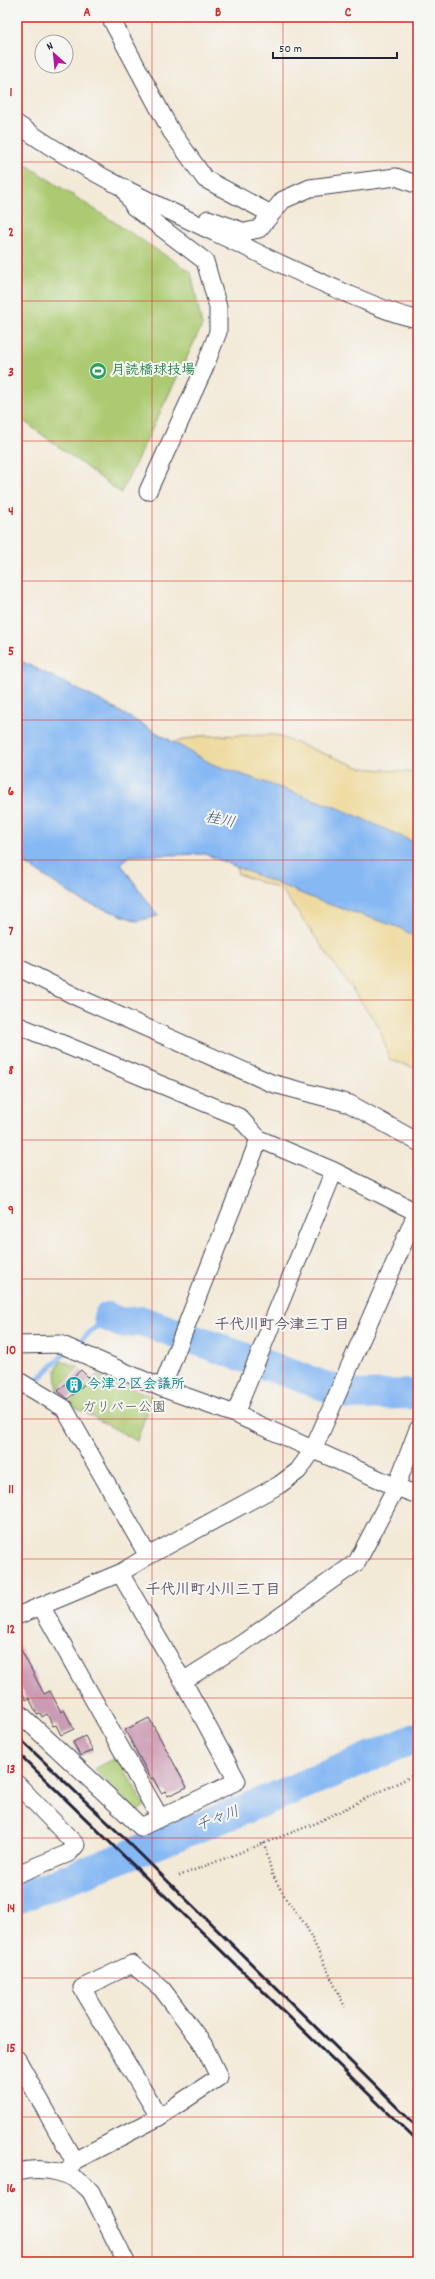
<svg xmlns="http://www.w3.org/2000/svg" width="435" height="2279" viewBox="0 0 435 2279" font-family="Dekko,'Klee One',sans-serif">
<style>
.green{fill:#acca71;stroke:#677656}
.sand{fill:#eeda9e;stroke:#887e6c}
.water{fill:#86b8f3;stroke:#546d97}
.lines{fill:none;stroke-linecap:round;stroke-linejoin:round}
.stream{stroke:#86b8f3;stroke-width:5}
.river{stroke:#86b8f3;stroke-width:30}
.building{fill:#ca9cb4}
.minor-casing{stroke:#414052;stroke-width:19}
.path{stroke:#414052;stroke-width:2.5;stroke-dasharray:1 3;stroke-linecap:butt}
.minor{stroke:#fff;stroke-width:17}
.rail{stroke:#22223b;stroke-width:3}
.grid{fill:none;stroke:#d62828;stroke-width:1;stroke-opacity:0.55}
.labels{text-anchor:middle;dominant-baseline:central;stroke-width:4;stroke-linejoin:round;paint-order:stroke}
.leisure-label{font-size:14px;font-weight:bold;fill:#27864d;stroke:#f6f6f2;text-anchor:start}
.culture-label{font-size:14px;font-weight:bold;fill:#0d838f;stroke:#f6f6f2;text-anchor:start}
.park-label{font-size:14px;fill:#4b544b;stroke:#f6f6f2}
.water-label{font-size:15px;font-style:italic;fill:#45567b;stroke:#f6f6f2}
.neighbourhood-label{font-size:15px;font-weight:bold;fill:#5d4d65;stroke:#f6f6f2}
.neatline{fill:none;stroke:#d62828;stroke-width:1.5}
.grid-label{font-size:13px;text-anchor:middle;font-weight:bold;fill:#d62828}
</style>
<rect width="100%" height="100%" fill="#f6f6f2"/>
<filter id="ink" filterUnits="userSpaceOnUse"><feTurbulence type="fractalNoise" baseFrequency=".025" numOctaves="2"/><feDisplacementMap in="SourceGraphic" scale="8" xChannelSelector="R" yChannelSelector="G"/><feConvolveMatrix kernelMatrix="1 2 1 2 8 2 1 2 1" color-interpolation-filters="sRGB"/></filter>
<filter id="wash" filterUnits="userSpaceOnUse"><feTurbulence type="fractalNoise" baseFrequency=".012" numOctaves="4" result="noise"/><feDisplacementMap in="SourceGraphic" scale="16" xChannelSelector="R" yChannelSelector="G"/><feGaussianBlur stdDeviation="0.9" result="paint"/><feColorMatrix in="noise" values="0 0 0 0 0 0 0 0 0 0 0 0 0 0 0 0 0 1.4 0 .05"/><feComposite in="paint" operator="in"/></filter>
<g filter="url(#wash)">
<rect width="100%" height="100%" fill="#f3e9d7"/>
<path class="green" d="M17 159 191 272 202 326 121 493 17 416Z
M61 1361 79 1367 57 1390 56 1369Z
M97 1375 152 1396 137 1441 69 1404Z
M118 1757 145 1806 136 1812 94 1769Z"/>
<path class="sand" d="M275 735 362 768 418 773V1069L390 1060 379 1027 282 890 238 874 232 840 160 746 199 736Z"/>
<path class="water" d="M17 659 101 701 212 764 341 809 418 844V938L398 927 322 902 205 854 130 856 121 864 158 916 137 921 80 900 17 858Z"/>
<g class="lines">
<path class="stream" d="M17 1399 58 1360 108 1317"/>
<path class="river" d="M108 1317 121 1323 142 1321 350 1395 418 1394
M17 1899 245 1809 418 1737"/>
</g>
<g id="blocks">
<path class="building" d="M81 1370 90 1379 68 1399 58 1391Z
M17 1642 44 1694 50 1691 61 1712 64 1710 74 1729 61 1735 56 1725 53 1726 47 1714 42 1717 40 1713 37 1714 29 1698 26 1700 17 1680Z
M149 1718 187 1787 168 1796 165 1791 161 1793 153 1778 151 1779 125 1730Z
M85 1736 93 1751 80 1756 73 1742Z"/>
</g>
</g>
<g filter="url(#ink)">
<use href="#blocks" fill-opacity="0" stroke="#414052" stroke-width="1"/>
<g class="lines">
<g class="minor-casing">
<path id="minor" d="M110 17 171 131 205 179 271 214
M17 124C90 176 174 213 254 251 286 267 318 281 350 295 373 304 394 315 418 319
M123 187 134 207 205 261 218 307V332L204 369 148 491
M208 219 245 232 259 229 283 200 310 188 396 177 418 185
M17 967 77 997 271 1083 350 1104 418 1142
M17 1025 239 1117 259 1139 334 1171 418 1213
M17 1345 60 1344 162 1388 235 1414 396 1487 418 1495
M17 1380 64 1408 148 1556
M162 1388 259 1139
M235 1414 334 1171
M41 1606 160 1818
M17 1616 120 1573 148 1556 279 1485 298 1471 313 1450 417 1212
M183 1681 243 1643 357 1562 396 1487 418 1429
M17 1711 141 1827 237 1781 183 1681 120 1573
M17 1784 76 1845 69 1853 17 1874
M17 2059 74 2161
M17 2172C43 2166 73 2171 91 2192L126 2262
M67 2174 74 2161 159 2117 219 2077 203 2044 162 1989 132 1964 82 1988 159 2117"/>
</g>
<path class="path" d="M264 1843 272 1874 286 1899 305 1924 345 2007
M179 1876 314 1824 418 1773"/>
<use href="#minor" class="minor"/>
<path class="rail" d="M17 1736 125 1839 418 2128
M17 1752 418 2142"/>
</g>
</g>
<path class="grid" d="M152 17V2262M283 17V2262M17 162H418M17 301H418M17 441H418M17 581H418M17 720H418M17 860H418M17 1000H418M17 1140H418M17 1279H418M17 1419H418M17 1559H418M17 1698H418M17 1838H418M17 1978H418M17 2117H418"/>
<defs>
<g id="stadium-disc" transform="scale(0.9)"><circle r="9.5" fill="#2e9e5b" stroke="#f6f6f2"/><path d="M0-5a6.5 5 0 1 0 0 10a6.5 5 0 1 0 0-10ZM-3.5-1.8h7v3.6h-7Z" fill="#fff"/></g>
<g id="building-disc" transform="scale(0.9)"><circle r="9.5" fill="#0f9aa8" stroke="#f6f6f2"/><path d="M-4-6H4V6H1V3H-1V6H-4ZM-2.5-4.3h1.7v1.8h-1.7ZM.8-4.3h1.7v1.8H.8ZM-2.5-1h1.7V.8h-1.7ZM.8-1h1.7V.8H.8Z" fill="#fff"/></g>
</defs>
<g fill-rule="evenodd">
<use href="#stadium-disc" x="98" y="371"/>
<use href="#building-disc" x="74" y="1385"/>
</g>
<g class="labels">
<g class="leisure-label">
<text x="111" y="371">月読橋球技場</text>
</g>
<g class="culture-label">
<text x="87" y="1385">今津２区会議所</text>
</g>
<g class="park-label">
<text x="124" y="1408">ガリバー公園</text>
</g>
<g class="water-label">
<text transform="translate(220 821) rotate(12)">桂川</text>
<text transform="translate(218 1820) rotate(-21)">千々川</text>
</g>
<g class="neighbourhood-label">
<text x="282" y="1326">千代川町今津三丁目</text>
<text x="213" y="1591">千代川町小川三丁目</text>
</g>
</g>
<rect width="435" height="2279" fill="none" stroke="#f6f6f2" stroke-width="44"/>
<g transform="translate(54 54) rotate(333)"><circle r="19" fill="#f6f6f2" stroke="#a1a1a9"/>
<path d="M0-3L7 15L0 10L-7 15Z" fill="#b5179e"/>
<text y="-6" font-size="11" font-weight="bold" text-anchor="middle" fill="#22223b">N</text>
</g>
<path d="M273 52v6h124v-6" fill="none" stroke="#22223b" stroke-width="2"/>
<text x="279" y="52" font-size="12" fill="#22223b" stroke="#f6f6f2" stroke-width="3" paint-order="stroke">50 m</text>
<rect x="22" y="22" width="391" height="2235" class="neatline"/>
<g class="grid-label">
<text x="87" y="16">A</text>
<text x="218" y="16">B</text>
<text x="348" y="16">C</text>
<text x="11" y="96">1</text>
<text x="11" y="236">2</text>
<text x="11" y="376">3</text>
<text x="11" y="515">4</text>
<text x="11" y="655">5</text>
<text x="11" y="795">6</text>
<text x="11" y="935">7</text>
<text x="11" y="1074">8</text>
<text x="11" y="1214">9</text>
<text x="11" y="1354">10</text>
<text x="11" y="1493">11</text>
<text x="11" y="1633">12</text>
<text x="11" y="1773">13</text>
<text x="11" y="1912">14</text>
<text x="11" y="2052">15</text>
<text x="11" y="2192">16</text>
</g>
</svg>
